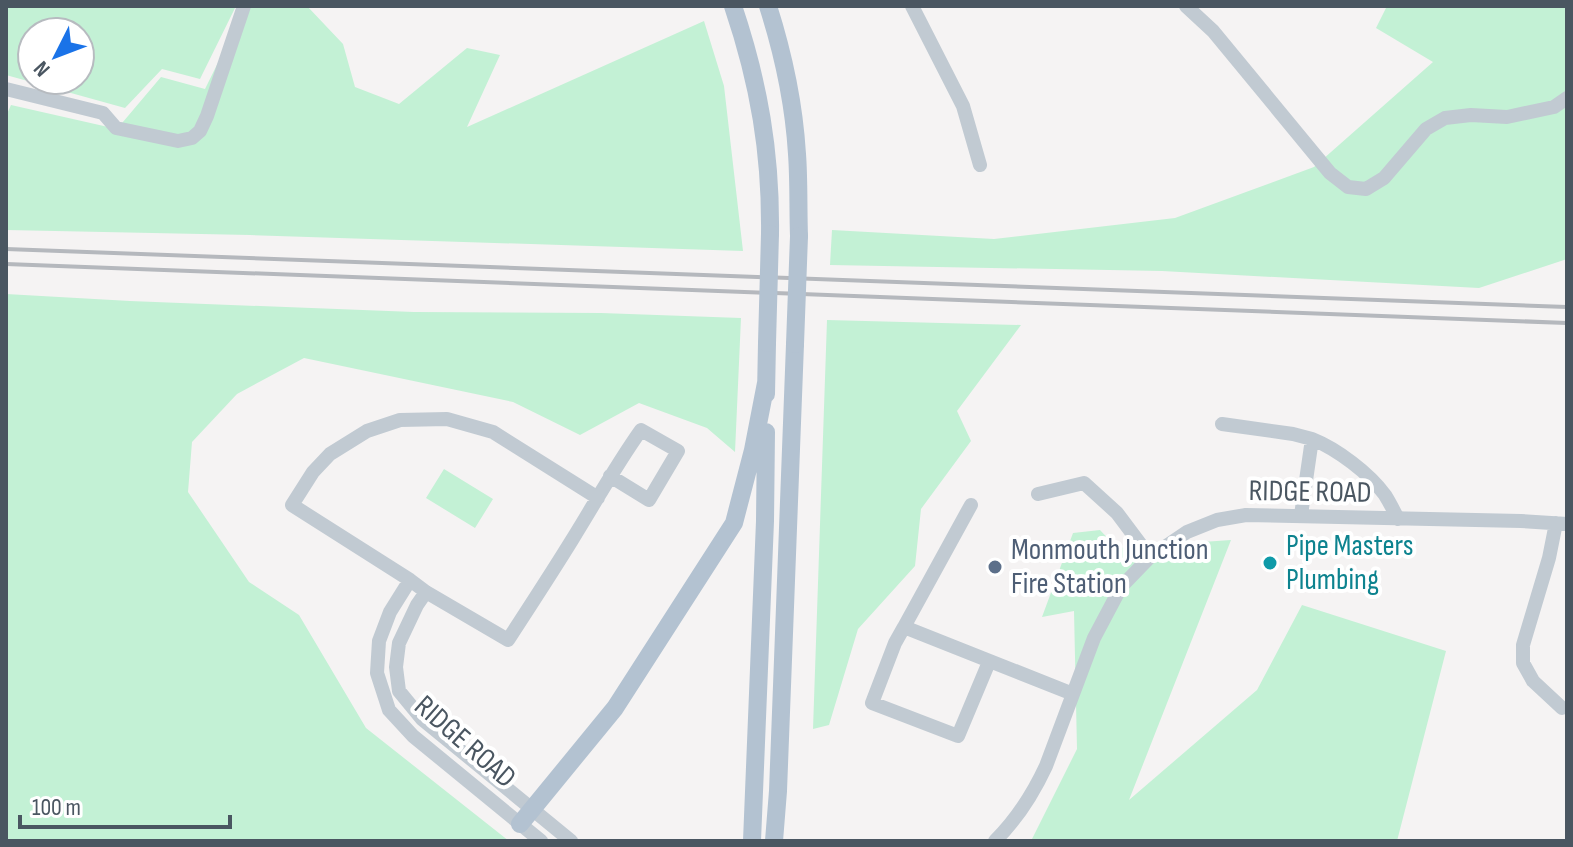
<svg xmlns="http://www.w3.org/2000/svg" width="1573" height="847" viewBox="0 0 1573 847" font-family="'Sofia Sans Condensed',sans-serif">
<style>
.green{fill:#c3f1d5;fill-rule:evenodd}
.lines{fill:none;stroke-linecap:round;stroke-linejoin:round}
.minor{stroke:#c1cad2;stroke-width:14}
.major{stroke:#b3c2d1;stroke-width:18}
.rail{stroke:#b5b8bd;stroke-width:4}
.major-bridge{stroke:#b3c2d1;stroke-width:18}
.culture-dot{fill:#0f9aa8;stroke:#fff;stroke-width:3}
.service-dot{fill:#5c6f8a;stroke:#fff;stroke-width:3}
.labels{text-anchor:middle;dominant-baseline:central;stroke-width:8;stroke-linejoin:round;paint-order:stroke}
.street-label{font-size:30px;fill:#4a5661;stroke:#fff}
.culture-label{font-size:30px;fill:#0d838f;stroke:#fff;text-anchor:start}
.service-label{font-size:30px;fill:#4e5e75;stroke:#fff;text-anchor:start}
</style>
<rect width="100%" height="100%" fill="#f5f3f3"/>
<path class="green" d="M6 6H236L200 79 162 69 125 108 6 75ZM32 32H80V80H32Z
M246 6H307L343 44 355 87 399 104 467 48 500 55 467 127 704 21 724 86 743 251 250 235 6 230V116L11 105 117 129 161 77 205 89Z
M1387 6H1567V259L1479 288 1162 271 830 265 832 230 994 239 1175 218 1314 167 1433 62 1376 28Z
M6 294 130 301 414 312 601 313 741 318 735 452 707 428 639 403 580 435 513 402 304 358 237 394 192 442 188 492 249 582 299 615 366 728 509 841H6Z
M827 320 1021 325 957 411 971 441 921 509 915 566 858 629 829 725 813 729Z
M444 469 493 499 475 528 426 498Z
M1100 530 1117 548 1231 540 1129 800 1257 690 1302 605 1446 651 1397 841H1031L1077 749 1074 611 1042 617 1073 533Z"/>
<g class="lines">
<path class="minor" d="M912 6 963 106 980 165
M1186 6 1213 31 1330 173 1348 187 1366 189 1384 178 1426 129 1445 118 1471 115 1507 117 1554 107 1567 98
M6 89 103 113 116 128 178 141 192 138 200 131 207 116 244 6
M1222 424 1293 434 1312 439 1301 515
M1312 439C1337 449 1369 473 1385 495 1390 503 1394 511 1398 519
M1038 494 1084 483 1117 513 1150 557
M598 498 493 432 447 419 400 420 367 431 330 454 313 472 292 505 410 580 426 592 508 640C530 606 551 574 572 540 595 503 616 465 641 430L678 451 649 500 610 476
M1556 523 1549 558 1523 645V663L1533 681 1562 708
M410 580 390 612 379 641 377 673 389 710 413 736 541 841
M426 592 417 605 399 643 396 667 399 691 422 719 571 841
M904 627 971 505
M989 662 958 736 872 703 895 643 904 627 1073 694
M995 841C1017 819 1033 794 1046 766L1094 638 1121 587 1150 557 1187 532 1217 520 1246 515 1521 521 1567 524"/>
<path class="major" d="M733 6C759 83 771 153 770 234
M768 6C783 53 794 104 797 154 799 181 798 209 799 236
M766 394 767 343
M520 824 615 708 734 523 753 450 766 383
M752 841 765 521 766 432
M774 841 778 791 795 344"/>
<path class="rail" d="M6 249 1567 307
M6 264 1567 323"/>
<path class="major-bridge" d="M767 343 770 234
M795 344 799 236"/>
</g>
<circle class="culture-dot" cx="1270" cy="563" r="8"/>
<circle class="service-dot" cx="995" cy="567" r="8"/>
<g class="labels">
<g class="street-label">
<text transform="translate(1310 492) rotate(1)">RIDGE ROAD</text>
<text transform="translate(465 742) rotate(41)">RIDGE ROAD</text>
</g>
<g class="culture-label">
<text x="1286" y="546">Pipe Masters<tspan x="1286" dy="34">Plumbing</tspan></text>
</g>
<g class="service-label">
<text x="1011" y="550">Monmouth Junction<tspan x="1011" dy="34">Fire Station</tspan></text>
</g>
</g>
<rect width="1573" height="847" fill="none" stroke="#4a5661" stroke-width="16"/>
<g transform="translate(56 56) rotate(228)"><circle r="38" fill="#ffffff" stroke="#b7bbc0" stroke-width="2"/>
<path d="M0-6L14 30L0 20L-14 30Z" fill="#1a73e8"/>
<text y="-12" font-size="22" font-weight="bold" text-anchor="middle" fill="#4a5661">N</text>
</g>
<path d="M20 815v12h210v-12" fill="none" stroke="#4a5661" stroke-width="4"/>
<text x="32" y="815" font-size="24" fill="#4a5661" stroke="#ffffff" stroke-width="6" paint-order="stroke">100 m</text>
</svg>
